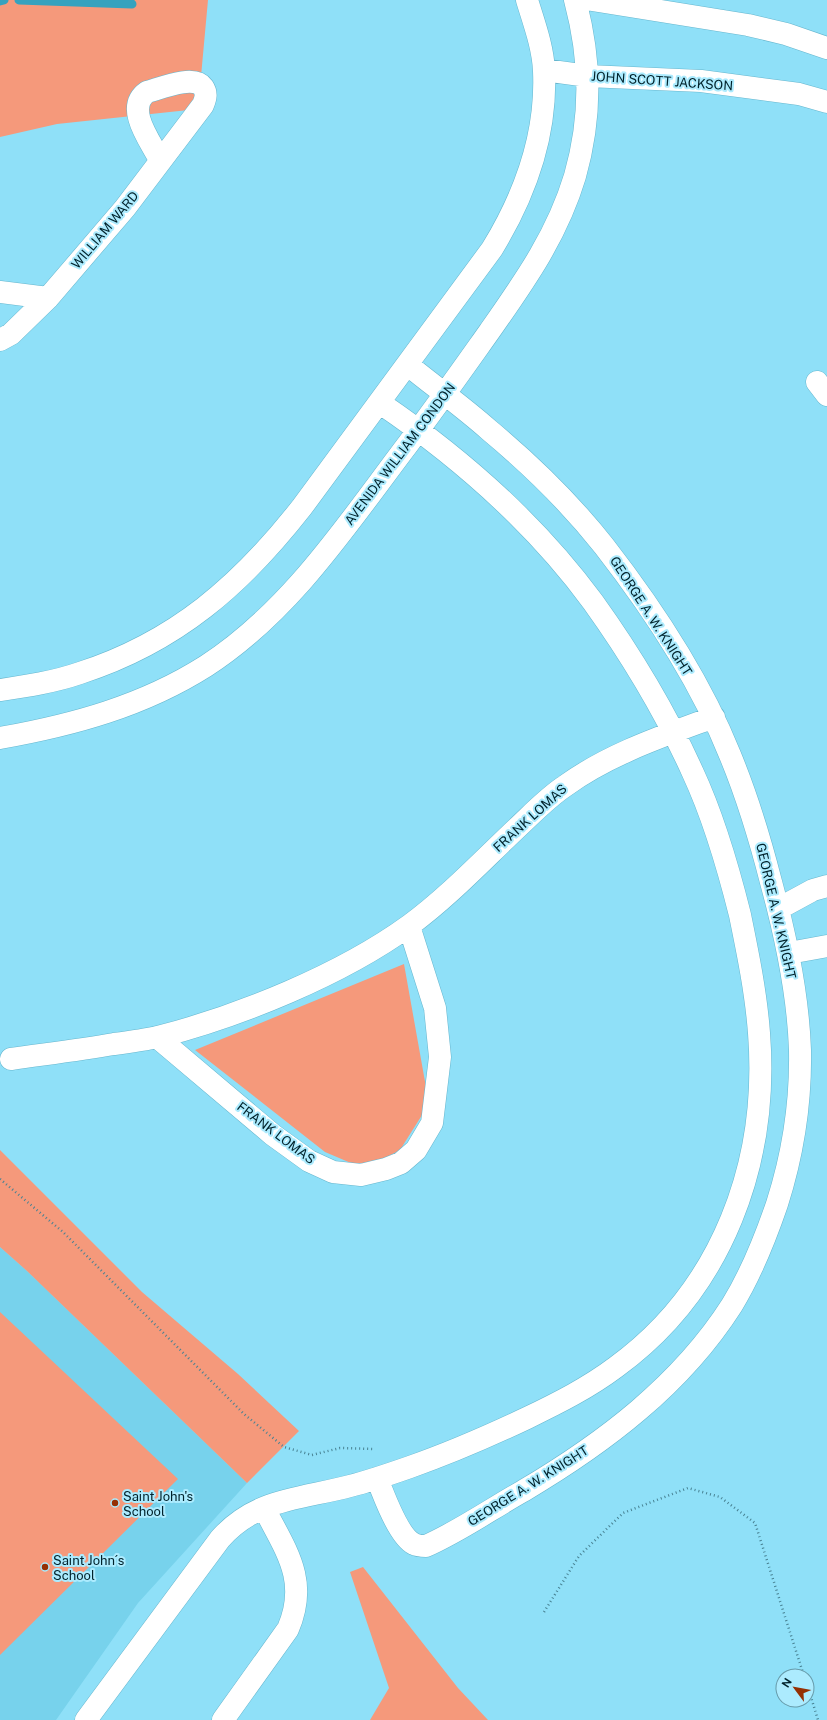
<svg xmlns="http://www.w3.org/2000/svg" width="827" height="1720" viewBox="0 0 827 1720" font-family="'Public Sans',sans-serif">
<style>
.built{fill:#77d2ec}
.green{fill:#f5997b}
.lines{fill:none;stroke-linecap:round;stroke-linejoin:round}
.stream{stroke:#36a2be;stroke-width:9}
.minor-casing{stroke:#66b6ce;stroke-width:23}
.path{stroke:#488293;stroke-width:2.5;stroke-dasharray:1 3;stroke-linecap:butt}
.minor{stroke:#fff;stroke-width:22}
.poi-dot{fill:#953004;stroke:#acebfe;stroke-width:1.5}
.labels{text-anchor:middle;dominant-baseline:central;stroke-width:4;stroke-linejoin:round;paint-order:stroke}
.street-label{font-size:13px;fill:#00222b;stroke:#acebfe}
.poi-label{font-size:13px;fill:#00222b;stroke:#acebfe;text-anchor:start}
</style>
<rect width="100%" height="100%" fill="#8fe0f8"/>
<path class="built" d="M0 1247 27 1271 247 1483 138 1603 56 1720H0Z"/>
<path class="green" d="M0 0H208L198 109 57 124 0 137Z
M404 964 429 1104 400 1150 365 1169 325 1152 195 1050Z
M0 1150 142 1292 238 1374 299 1431 247 1483 27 1271 0 1247Z
M0 1312 178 1479 0 1655Z
M363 1567 458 1688 488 1720H370L389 1688 350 1572Z"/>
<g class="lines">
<path class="stream" d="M19 0 132 4
M0 1 4 0"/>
<g class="minor-casing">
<path id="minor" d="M592 0 748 25 786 34 827 48
M544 70 588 76 701 81 799 94 827 102
M0 292 48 298
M0 340 11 334 48 298 125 208 203 105C206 98 207 93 203 87 194 74 159 89 147 92 124 108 151 142 160 160
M817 382 827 395
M0 690C27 686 54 682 80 673 176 642 241 585 302 507L492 249C525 195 547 135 544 71 543 47 534 23 527 0
M0 738C73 725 143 706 206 666 291 611 348 523 408 444 436 407 462 370 489 332 524 282 557 236 575 176 592 116 591 60 575 0
M778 909 813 890 827 886
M789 953 827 946
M157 1037 273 1135 309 1161 333 1172 361 1175 386 1169 401 1163 416 1150 432 1123 440 1057 435 1008 409 926
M11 1059C46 1054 80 1050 114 1044 129 1042 144 1040 158 1037 240 1016 341 975 410 925 448 897 482 861 517 828 532 814 547 798 565 786 609 754 663 736 714 717
M377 1478C383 1494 399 1537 414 1544 418 1546 422 1546 426 1546 460 1531 491 1509 523 1491 604 1443 681 1385 732 1305 751 1274 765 1239 777 1204 793 1154 801 1102 800 1050 798 993 786 937 771 882 760 839 747 796 730 755 700 680 653 609 604 546 570 503 531 465 489 430 463 407 435 387 408 365
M86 1720 220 1539C256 1498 301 1499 350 1486 370 1481 390 1474 410 1467 450 1453 489 1436 527 1418 558 1403 588 1388 616 1367 723 1289 769 1162 759 1033 756 993 748 954 740 915 728 867 714 818 693 773 666 713 631 655 593 602 534 522 461 458 380 403
M223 1720 288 1629C309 1580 286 1551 264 1508"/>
</g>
<path class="path" d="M0 1179 63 1232 244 1414 284 1447 312 1455 340 1448 374 1449
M544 1612 579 1556 623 1513 688 1488 720 1497 755 1523 804 1676
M807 1684 818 1720"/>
<use href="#minor" class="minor"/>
</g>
<g class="poi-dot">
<circle cx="115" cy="1503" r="4"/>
<circle cx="45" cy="1567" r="4"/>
</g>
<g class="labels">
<g class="street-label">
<text transform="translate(662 81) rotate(4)">JOHN SCOTT JACKSON</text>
<text transform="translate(105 230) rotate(-50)">WILLIAM WARD</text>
<text transform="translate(400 454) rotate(-53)">AVENIDA WILLIAM CONDON</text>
<text transform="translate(651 616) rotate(57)">GEORGE A. W. KNIGHT</text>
<text transform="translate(530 818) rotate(-42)">FRANK LOMAS</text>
<text transform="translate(776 911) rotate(77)">GEORGE A. W. KNIGHT</text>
<text transform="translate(276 1133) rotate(37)">FRANK LOMAS</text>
<text transform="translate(528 1486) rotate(-32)">GEORGE A. W. KNIGHT</text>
</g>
<g class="poi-label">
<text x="123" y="1496">Saint John's<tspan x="123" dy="15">School</tspan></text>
<text x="53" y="1560">Saint John´s<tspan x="53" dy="15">School</tspan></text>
</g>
</g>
<g transform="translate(795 1688) rotate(302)"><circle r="19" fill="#acebfe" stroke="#679baa"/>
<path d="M0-3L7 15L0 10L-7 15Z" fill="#953004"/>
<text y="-6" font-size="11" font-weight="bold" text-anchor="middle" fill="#00222b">N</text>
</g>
</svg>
